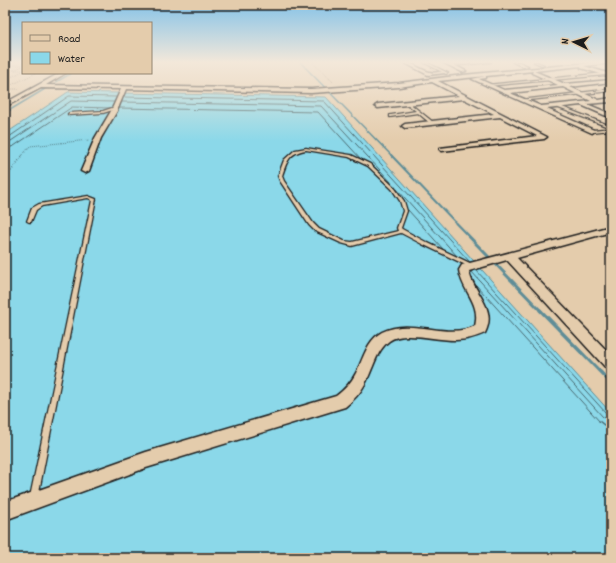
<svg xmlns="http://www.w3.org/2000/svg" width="616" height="563" viewBox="0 0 616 563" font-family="Dekko,sans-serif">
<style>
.water{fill:#8bd8e9;stroke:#5f8d97}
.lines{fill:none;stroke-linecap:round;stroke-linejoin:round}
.shore-far1{stroke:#48676e;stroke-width:1}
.shore{stroke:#48676e;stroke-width:1.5}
.stream-far3{stroke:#5f8d97;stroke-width:1.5}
.stream-far2{stroke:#5f8d97;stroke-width:2}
.stream-far1{stroke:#5f8d97;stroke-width:3}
.stream{stroke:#5f8d97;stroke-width:3.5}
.service-casing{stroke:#1c1c1c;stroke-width:2.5}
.minor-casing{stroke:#1c1c1c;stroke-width:3}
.path-far1{stroke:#1c1c1c;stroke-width:1;stroke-dasharray:0.5 1.5;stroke-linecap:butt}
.path{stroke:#1c1c1c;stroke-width:1.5;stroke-dasharray:0.5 2;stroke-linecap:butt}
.service{fill:#e4ccac;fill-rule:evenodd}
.minor{fill:#e4ccac;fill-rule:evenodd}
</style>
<rect width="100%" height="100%" fill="#e4ccac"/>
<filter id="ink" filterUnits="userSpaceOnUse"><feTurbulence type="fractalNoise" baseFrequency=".025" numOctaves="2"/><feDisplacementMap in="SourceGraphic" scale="8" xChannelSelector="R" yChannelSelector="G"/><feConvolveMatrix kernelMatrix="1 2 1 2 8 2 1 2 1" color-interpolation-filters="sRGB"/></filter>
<g filter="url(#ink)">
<path class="water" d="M68 92 326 97 611 413V558H5V134Z"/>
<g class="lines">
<path class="shore-far1" d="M124 97 324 101 469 261
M122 102 321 106 391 182
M119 108 318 112 361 159
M5 137H9L69 96 116 97
M5 143 11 141 71 101 114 102
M5 149 14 146 72 107 110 108
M397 189 457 256
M408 210 443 249
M476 270 606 413 611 415
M471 271 603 417 611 420
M476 285 600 422"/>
<path class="shore" d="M599 421 604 425 611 426"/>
<path class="stream-far3" d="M300 62 392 156
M56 82 72 73
M5 113 45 89"/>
<path class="stream-far2" d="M391 155 457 224"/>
<path class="stream-far1" d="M456 223 541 311"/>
<path class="stream" d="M540 310 611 383"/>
<g class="service-casing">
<path id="service" d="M423 62H426L448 73 446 74Z
M482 62H491L452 66 451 65Z
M534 62H537L544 65H542Z
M605 73 606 75 487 86 486 85Z
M611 89V91L521 101 520 100Z
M408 102 433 122V124H431L418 113 390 117V115H391L416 111 407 104Z
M557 105 611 126V128L556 107V106Z
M115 107 116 108V109L103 113 69 115 68 114 69 113 103 111Z
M611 128V130L592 132 590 131 592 130Z
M306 148 351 155 370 164 394 187 404 201 407 211 401 228 402 229 426 242 474 265 475 266 474 267H470L422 244 401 233 352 246 341 243 315 231 309 225 280 181 278 176 284 160 295 150ZM306 150 349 157 368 166 392 189 400 201 403 211 397 228 398 231 352 242 344 241 319 229 313 223 284 181 282 176C287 161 289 153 306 150Z
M88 196 96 199 38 497 37 500 34 501 31 500 30 497 92 200 88 198 42 206 36 210 31 222H29L27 221 32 208 39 204Z"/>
</g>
<g class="minor-casing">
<path id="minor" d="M403 62C413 62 420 70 430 72 435 74 441 70 445 73L428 75Z
M442 62H448L466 71 462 72Z
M513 62H519L528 66 524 67Z
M598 62H611V63L584 66 611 74V77L581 68V66L534 71 565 84 611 80V82L570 87 599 100 611 98V102L587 104 611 114V118L581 105 547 109 594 130 595 131 592 133 472 79 486 76V78L479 79 504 90 558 85 532 73 533 71 438 81 547 137 544 139 442 151 440 150V148L537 136 500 117 405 128 402 126 405 124 494 114 464 99 378 108 375 106 378 104 459 96 432 82 399 87 311 93 126 89 117 111 101 138 89 171 85 173 81 171 95 138 111 111 121 89 41 88 5 107V103L60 73H66L46 85 311 89 399 83 463 75ZM563 87 591 101 541 106 510 93Z
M611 226V232L517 258 611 355V370L606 368 507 260 469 271C473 293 498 308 485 333 476 337 467 340 456 340 438 341 404 330 389 341 376 351 373 370 365 384 360 393 354 400 345 407L146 468 5 520V502L146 452 336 396C344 390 351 383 356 373 363 360 367 340 382 332 412 317 446 340 475 326 481 302 462 292 459 270L462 265Z"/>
</g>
<path class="path-far1" d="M312 62 333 82
M5 65H23
M5 70H23
M14 70 23 66
M5 76H12
M5 80 23 71
M5 88 36 73
M6 89H20
M22 156 30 146 89 140"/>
<path class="path" d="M5 179 23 155"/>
<use href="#service" class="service"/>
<use href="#minor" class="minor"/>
</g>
</g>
<linearGradient id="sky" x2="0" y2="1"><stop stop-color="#83c2e8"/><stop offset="0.44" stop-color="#f3e8da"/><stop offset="1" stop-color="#f3e8da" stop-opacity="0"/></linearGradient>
<rect width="616" height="141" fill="url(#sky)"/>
<rect width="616" height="563" fill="none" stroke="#e4ccac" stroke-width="20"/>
<rect x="10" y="10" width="596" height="543" fill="none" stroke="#1c1c1c" stroke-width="1.5" filter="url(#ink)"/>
<rect x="22" y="22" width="130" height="52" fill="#e4ccac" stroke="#948672"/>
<rect x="30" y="35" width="20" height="6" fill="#e4ccac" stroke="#948672"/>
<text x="58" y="42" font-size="12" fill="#1c1c1c">Road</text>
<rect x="30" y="52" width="20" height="12" fill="#8bd8e9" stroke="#948672"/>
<text x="58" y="62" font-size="12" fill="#1c1c1c">Water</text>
<g transform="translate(574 42) rotate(275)" stroke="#e4ccac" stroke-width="3" paint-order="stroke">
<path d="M0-3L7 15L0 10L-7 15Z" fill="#1c1c1c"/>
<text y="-6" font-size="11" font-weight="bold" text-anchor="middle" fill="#1c1c1c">N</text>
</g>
</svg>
